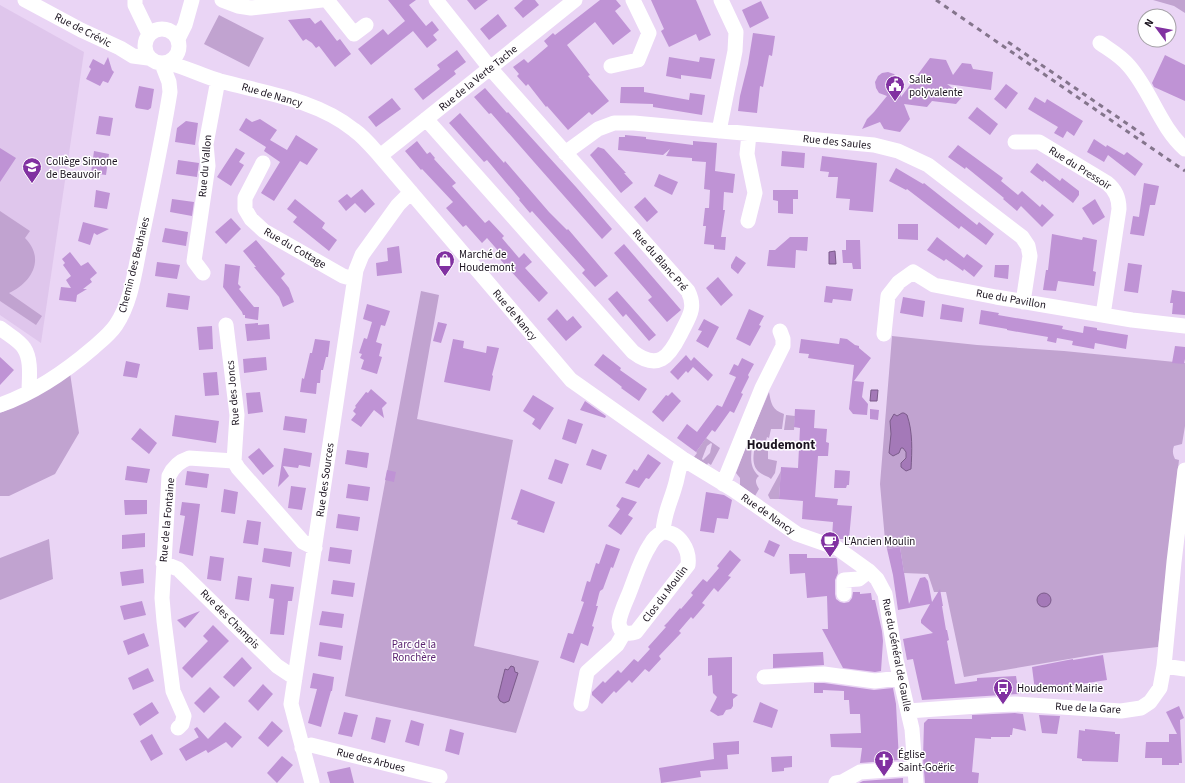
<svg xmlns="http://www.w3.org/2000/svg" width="1185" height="783" viewBox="0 0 1185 783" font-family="'Source Sans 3',sans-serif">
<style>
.built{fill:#dfc6ec}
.green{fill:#c1a3d0;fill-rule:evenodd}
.water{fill:#a479b8;stroke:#7b5b8a}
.building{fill:#bf93d5}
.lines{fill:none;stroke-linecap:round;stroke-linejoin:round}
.minor{stroke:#fff;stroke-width:15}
.rail{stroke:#84758c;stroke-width:3;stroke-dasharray:5 5;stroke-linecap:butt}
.labels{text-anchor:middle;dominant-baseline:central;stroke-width:3;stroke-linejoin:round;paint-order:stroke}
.street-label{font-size:11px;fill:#1c1420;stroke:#fff}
.poi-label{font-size:11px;fill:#1c1420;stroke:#fff;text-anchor:start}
.park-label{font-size:11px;fill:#5b2471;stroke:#fff}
.quarter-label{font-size:13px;font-weight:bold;fill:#1c1420;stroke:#fff}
</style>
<rect width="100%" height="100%" fill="#ead5f5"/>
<path class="built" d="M0 5 84 52 41 343 0 315Z"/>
<path class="green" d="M1153 0H1185V13L1174 6Z
M219 15 264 38 249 67 204 44Z
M0 211 30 231 25 238C46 259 31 283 9 293L42 316 36 325 0 301Z
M421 291 439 295 417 419 513 440 474 646 539 661 516 733 345 696Z
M892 336 977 345 1064 351 1185 363V426L1182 444 1174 446C1172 451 1173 455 1175 459L1179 460 1158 647 1104 653 964 677 946 592H934L928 574 904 573 900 547 887 549 885 540 880 484Z
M70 373 79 433 55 474 9 496H0V413L27 401Z
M769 392C771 403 772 410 784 414L782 429H771L769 438 767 437 766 441 749 439Z
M786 415 795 416 794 430H784Z
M706 438 720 448 711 465 708 463 707 465 694 457 697 453 696 452ZM711 443 712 444 710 453 703 460 702 459 707 446Z
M752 445C751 457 749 467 759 476 754 480 756 484 759 489L755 496 740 485V478L736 473 746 446Z
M755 446H766V450L768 451V459L777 461 775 473 771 479C768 476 765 476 762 474 751 468 753 456 755 446Z
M781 471 779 499H770L768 495Z
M49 539 53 579 0 600V558Z"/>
<path class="water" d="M835 251 836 264H829V252Z
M871 390H878L877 401H870Z
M902 413H904L907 415C913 432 912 451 911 469L906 471 901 467V463L906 458V452L903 448H901L899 453 893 456 889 453 891 434 890 421 894 414 897 416Z
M1037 600a7 7 0 1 1 14 0a7 7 0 1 1-14 0Z
M511 666 514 667 515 672 518 673 509 701 504 703 500 701 498 697 505 669 508 670Z"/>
<path class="building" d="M388 0H416L409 5 426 26 432 21 436 26 439 30 433 35 437 40 427 48 413 31 371 65 358 49 383 29 388 35 405 21Z
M467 0H488L475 10Z
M523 0H535L539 5 523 18 514 8Z
M600 0H616L621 6 615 11 631 31 613 45 595 22 567 45 590 75 588 76 609 101 592 115 589 112 568 130 547 106 546 107 528 84 526 86 517 76 519 74 513 67 524 59 528 63 548 46 544 41 553 33 555 35Z
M651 0H696L711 35 699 41 696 34 669 47 661 31 664 29Z
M761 1 769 18 750 28 742 10Z
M498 14 507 26 489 40 480 29Z
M310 18 315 24 321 20 337 41 340 39 351 54 335 67 319 46 316 48 312 43 306 39 303 41 288 20Z
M753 33 775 36 772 56 769 55 763 87 760 86 757 113 738 111 740 96 748 64Z
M457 50 466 62 454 71 456 74 423 100 414 89 440 69 437 65Z
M1165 55 1185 65V101L1154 87 1152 83Z
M108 57 112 70 114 72 108 83 103 81 100 86 86 79 91 69 89 67 93 59 104 65Z
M669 57 699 62 700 57 715 59 711 79 681 75V79L666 76Z
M930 58 946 60 953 75 962 63 971 64 973 69 993 72 991 90 947 84 963 96 956 104 932 101 927 107 904 104 910 119 900 132 884 129 880 122 862 129 867 119 874 112 887 96 879 93 876 88 875 82 878 76 882 73 888 72 894 74 898 79 901 97Z
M1006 84 1018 93 1006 109 994 99Z
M139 86 154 89 151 108 148 110 136 108 135 106Z
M621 87H644V92L689 100 690 93 705 95 702 115 653 107V104L620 103Z
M485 88 507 113 508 112 576 187 612 229 602 239 534 162 491 113 489 114 474 97Z
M1035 97 1045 103 1047 99 1083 121 1074 136 1067 131 1063 138 1054 133 1058 127 1028 109Z
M392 98 401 109 376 127 368 117Z
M977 107 998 124 990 135 968 118Z
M460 113 504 163 505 161 549 212 567 230 568 229 608 276 595 287 582 273 585 270 532 211 530 213 519 200 520 199 487 160 484 162 449 123Z
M99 116 113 118 110 136 96 134Z
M246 118 252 122 260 119 277 130 270 140 287 150 296 135 318 149 307 165 300 161 274 201 261 193 280 162 264 151 266 147 239 130Z
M186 121 198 123 195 145 175 142 177 128Z
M625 135 646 137V139L693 145V141L717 143 715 171 735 174 733 193 724 192 723 210H725L721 237H726L725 250 714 249V245L704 244 706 226H703L705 208H709L710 190 704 189 706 162 692 161V158L666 156 670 149 663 155 618 150 619 137H625Z
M1094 139 1106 147 1107 145 1124 155 1127 152 1143 164 1135 176 1108 155 1104 162 1087 152Z
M417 141 427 154 430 152 435 158 434 159 456 183 452 186 485 223 489 220 504 236 502 238 519 258 524 253 532 262 525 268 548 293 539 302 498 257 501 254 487 238 482 243 466 225 463 227 446 208 453 202 422 169 421 170 405 151Z
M958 145 1003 178 1001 181 1018 195 1022 191 1040 207 1042 204 1054 215 1042 227 1021 206 1017 211 1003 199 1004 198 966 167 965 169 948 157Z
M598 147 604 149 626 173H624L633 183 621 193 590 155Z
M0 148 16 158 0 182Z
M236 148 245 153 239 162 244 165 231 186 217 177Z
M94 151 109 154 106 175 91 173Z
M782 151 805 153 804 168 781 166Z
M822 156 877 163 873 212 849 210 850 199 836 198 838 177H828L829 172 820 171Z
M178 160 199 163 197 177 176 174Z
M1037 163 1060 181 1062 178 1079 191V195L1073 203 1044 180 1043 182 1030 172Z
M896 168 923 184 924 183 977 225 979 222 994 234 986 245 961 226 959 229 907 189 906 190 889 181Z
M659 174 678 182 672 195 654 186Z
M1144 183 1159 186 1155 205H1150L1144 236 1130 234 1133 216 1139 217Z
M362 189 375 204 365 213 355 203 346 211 338 201 347 194 351 198Z
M96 190 110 193 107 209 94 207Z
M773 190H798V199H793V214L778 213V201L773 200Z
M645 197 658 212 647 222 634 207Z
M172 199 194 202 192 216 170 212Z
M295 199 325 223 322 228 337 240 329 251 293 222 297 217 287 209Z
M1095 199 1105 217 1093 225 1082 208Z
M231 218 241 229 226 244 215 232Z
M83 222 109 229 97 235 94 233 90 245 78 241Z
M898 224H918V240L898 239Z
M165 228 188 232 186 246 162 242Z
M1052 234 1082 240 1083 237 1097 240 1093 271 1096 272 1094 286 1058 281 1056 291 1043 290 1046 270H1048Z
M790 237H808L807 251 796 250 795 268 767 266 769 250H775Z
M937 237 964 258 967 254 983 266 974 277 964 269 963 271 946 259 944 261 927 250Z
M256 240 285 274 281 278 289 288 294 302 283 307 279 297 254 267H256L243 251Z
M846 240H860L861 269H853L852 263H843L842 250H846Z
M624 244 681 310 667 322 648 300 652 297 614 253Z
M399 246 402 273 377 276 376 263 388 261 387 248Z
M70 252 81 266 88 262 97 273 90 279 92 282 83 289H87L77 295 76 302 59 300 61 287 71 288 66 280 71 276 63 265 65 263 62 259Z
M736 256 746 263 738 274 731 268V265Z
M157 262 180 265 177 279 155 276Z
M1128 263 1142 265 1138 293 1124 291Z
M225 264 240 266 238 284 241 287 239 289 254 307H259L258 320 245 318V315H243L242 312 223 287Z
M995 265H1009L1008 279 994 277Z
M718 277 733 295 721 306 706 288Z
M826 286 853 289 851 301 833 299 832 303 824 302Z
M1172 290 1185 292V315L1172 314 1173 303H1170Z
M617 291 656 335 649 341 626 314 623 317 608 299Z
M168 293 190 296 188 310 166 307Z
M903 297 925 301 923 317 900 313Z
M367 304 390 311 385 326 381 325 376 342 382 344 379 356 382 357 377 374 361 369 364 360 360 358 362 354 359 353 364 338 367 339 372 322 363 319Z
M942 304 964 308 962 322 940 319Z
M557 309 567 321 573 316 582 327 566 341 547 319Z
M749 309 764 316 759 325 761 326 750 346 736 339Z
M981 310 999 313 998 315 1063 326 1062 329 1083 333 1084 326 1097 328V330L1128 335 1126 349 1095 343 1094 349 1072 345 1073 341 1057 338 1056 343 1047 341 1048 337 1007 330V329L979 324Z
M704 319 719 327 708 348 696 341 702 331 698 330Z
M438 322 447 324 441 343 433 341Z
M258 323V325L269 324 270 339 247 341 245 324Z
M212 326 213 349 199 350 197 327Z
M840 338 847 339 855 345 859 346V348L871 358 854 381 864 382 862 397 868 404 867 415 853 414 849 409 854 365 808 358 809 354 799 353 801 339 839 344Z
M315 339 330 341 328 357H326L323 370H321L320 383H317L316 394 300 392 302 378 304 379 310 353H312Z
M453 339 464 341 463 348 486 353 487 346 499 348 492 375 493 376 490 391 444 382Z
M1175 346 1185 347V359L1184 364 1172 363Z
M603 354 621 368 620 370 647 389 639 401 621 388 622 387 594 365Z
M686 355 691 361 694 357 713 375 708 381 693 367 688 373 686 371 678 380 670 372Z
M0 357 14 370 0 385Z
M266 357 267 370 244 373 243 359Z
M742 358 754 364 748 375 749 377 741 393 743 394 734 413 730 411 715 432 712 430 696 452 677 438 687 424 697 432 717 405 722 407 736 377 729 374 734 364 738 366Z
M126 361 140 364 137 378 123 376Z
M217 372 219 395 205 396 203 373Z
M371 389 387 403 382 408 384 418 374 410 361 427 351 420 356 414 353 411 356 407 355 406 366 392 368 393Z
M260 392 263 412 248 414 246 393Z
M672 392 681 401 663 422 652 412 666 395 668 396Z
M533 395 554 408 540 430 532 424 535 419 523 411Z
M585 401 606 416 605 418 580 410Z
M795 409 815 410 814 428 827 429 826 442 829 443 828 456H818L815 497 838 499 837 505 852 506 849 539H837L832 537 833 522 802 519 803 501 779 499 781 467 798 468 800 428 794 427Z
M870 409 879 410 878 420 870 419Z
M175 415 219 421 216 443 172 436Z
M285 416 307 419 305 433 283 430Z
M568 419 583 424 576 444 562 439Z
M140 428 157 443 149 454 131 439Z
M259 448 274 466 263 475 248 457Z
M284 448 312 453 310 467 299 465 298 468 283 466 289 476 278 487Z
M592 449 607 455 601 470 586 465Z
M347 450 369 453 367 468 345 464Z
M648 454 661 463 649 479 646 478 639 488 625 483 634 469 637 471Z
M555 459 569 464 562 484 548 479Z
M127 466 150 469 147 483 125 480Z
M387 470 396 472 394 482 385 480Z
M835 470 850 471 849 485H847L846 488H834Z
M187 471 209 474 207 488 185 485Z
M348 484 370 487 368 501 346 498Z
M291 486 306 488 302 510 288 508Z
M224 489 238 492 235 514 221 512Z
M521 489 555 502 544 533 517 524 518 521 511 519Z
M706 492 724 495 732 500 728 519 717 518 714 533 700 531Z
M622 497 637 502 628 515 633 518 621 535 608 526 620 509 616 506Z
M124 500H147V514L125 515Z
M182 502 200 504 193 556 179 553 185 516 180 515Z
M338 514 360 517 358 531 336 528Z
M247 520 261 522 258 545 243 543Z
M145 533V547L122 549V535Z
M769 540 780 545 774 557 764 552Z
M606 544 620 549 613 568 611 567 603 589 600 591 599 594 596 606H598L592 626 594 627 588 646 581 643 574 663 560 658 568 633 573 634 584 602 581 601 587 581 590 582 596 563 599 564Z
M330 547 352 550 350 564 328 561Z
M900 547 909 604 920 578 925 577 928 581 932 602 940 589 943 606H942L946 630H947L949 640 947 641 955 684 977 681V678L1016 676 1019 694 922 700 913 659 907 660 903 639 933 633 921 623V620L930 604 898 610 893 575 887 549Z
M264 548 292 552 290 567 262 562Z
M730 550 741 560 728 576 731 577 718 592 714 588 702 603 705 605 693 619 691 617 679 631 681 633 659 656 661 659 649 672 645 669 632 683 629 680 616 693 614 691 602 704 592 695V692L603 681 605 683 618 670 621 673 634 659 638 662 650 649 648 647 666 627 664 626 668 622 680 608 681 609 693 595 691 593 703 579 707 582 719 568 717 566Z
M789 554H807V558H836L837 559 838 573 835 580V594L836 599 840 602 844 603 849 602 852 598 853 592H860V594L871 593 872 600H875L882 631 883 641 881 671 875 672 843 668 822 629H828L827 596 807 598 805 573 790 574Z
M210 556 224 558 221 581 207 579Z
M143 569 144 583 122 586 120 572Z
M238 576 252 578 249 601 235 599Z
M333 580 355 583 353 597 331 594Z
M271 584 294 587 292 601H288L284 635 270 634 274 599 269 598Z
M142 601 146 615 124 620 120 606Z
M200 611 185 628 177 620Z
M322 611 344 614 342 628 319 625Z
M213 625 229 641 192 678 182 668 208 641 203 636Z
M144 633 149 646 128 655 123 641Z
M320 642 343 646 341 660 318 656Z
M823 652 824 665 773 668V654Z
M1103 655 1107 680 1035 691 1032 667 1073 659V660Z
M242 657 252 668 234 687 223 677Z
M732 657V693L738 695 733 699V706L731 709 726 710 723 715 718 716 710 711 717 697 713 693 712 675 708 676V658Z
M148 668 154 681 133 690 128 678Z
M313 673 334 677 332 691H331L321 727 308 723 317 689 310 688Z
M814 683H824L874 690 893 688 896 704 899 760 860 763 862 748 831 747 830 734 861 733 860 714H850L849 700H844V691L823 690V693H814Z
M263 684 273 694 258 711 248 701Z
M210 687 220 697 204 713 194 703Z
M152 702 159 713 140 726 133 714Z
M760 702 778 710 772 728 753 722Z
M1179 706 1184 718 1180 720 1182 763H1179V765H1162V758H1145L1146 742H1169V734H1177L1166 712Z
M344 712 358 715 352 737 338 734Z
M1015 713 1023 714 1026 731 1013 728 1012 735H1010V737H991V739L975 738 972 772 979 773 978 783H925L923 758 924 723 928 719H972V715Z
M1039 715 1060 716 1057 734 1042 733Z
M376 717 391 720 385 743 371 739Z
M411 720 424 724 419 746 405 742Z
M272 721 283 731 268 747 258 738Z
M225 722 242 737 232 748 226 742 208 753 206 750 186 761 179 749 199 737V738L194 729 197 727 208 739Z
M450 729 464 733 459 755 445 751Z
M1085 729 1115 732V734H1120L1118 762 1082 761V759L1077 758 1079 730 1085 731Z
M152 734 163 754 151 761 140 741Z
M739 741V754L727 755 728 769 700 771 701 777 661 783 659 768 714 759 713 743Z
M282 756 293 765 277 783 267 773Z
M792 756V767L784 768V771L772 772 771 757Z
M350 767 354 783H330L327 772Z
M903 778V783H859L863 781Z"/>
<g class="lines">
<path class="minor" d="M25 0 81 30 120 48 133 56 148 58
M135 0V5L149 34
M222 0 238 6 251 8 322 0
M327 0 354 34 366 25
M145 46a17 17 0 1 1 34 0a17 17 0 1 1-34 0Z
M178 39 185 25 192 0
M1100 43C1110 50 1121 56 1129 66 1151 91 1160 127 1185 149
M168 63C186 67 202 76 220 81 265 93 317 100 354 130 364 137 372 147 380 156L571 380 683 459 734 490 797 534 837 548 869 571 877 579 885 594 896 660 912 729 916 783
M611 66 638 60 649 33 633 0
M426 119 633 352C658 371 669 357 680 335 688 318 697 309 688 291L490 68 436 0
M719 131 735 51 736 32 721 0
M1015 142H1039L1107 183C1116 190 1119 198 1119 209L1103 315
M565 153 598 129 614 123H634L874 145 898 151 928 165 1022 237 1028 246 1030 256 1023 302
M380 156 575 0
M263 163 245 198V209L251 219 264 231 343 276 354 279
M748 221 755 193 747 154 749 134
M203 273 194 261 208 166 206 144 218 80
M226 325 237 415 234 461
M0 328C7 334 19 340 24 348 32 360 29 379 29 392
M884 334 888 296 899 282 913 272 934 285 996 297 1132 320 1185 326
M0 405C34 393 65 372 93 348 101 341 110 334 116 325 132 301 135 269 141 241 151 192 162 142 170 92L169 82 162 64
M723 484 762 388 783 346V339L780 331
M663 532C680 532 690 550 688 565L636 632C628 635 619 633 619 622 620 614 625 603 628 596 635 579 640 560 650 545 653 539 657 535 663 532Z
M663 532C664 513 670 504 675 486 678 477 678 468 683 459
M163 563 178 569 277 666 295 678
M844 594V580L859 579 869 571
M1164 666 1185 669
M764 677 824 674 875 681 899 678
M581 704 587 672 617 645 624 633
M908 711 992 705 1015 704 1121 711 1141 708 1150 702 1160 688 1164 666 1174 562 1185 470
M178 728 182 724 184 716 173 691 164 621 162 598 169 476C173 467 180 461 189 458L234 461 238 468 303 542 315 548
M302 748 311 745 440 777
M312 783 291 704 356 270 362 255 398 205 411 192
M836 783 842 782 860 772 915 768"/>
<path class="rail" d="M936 0 1185 171
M1008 42 1148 138"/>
</g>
<defs>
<g id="civic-pin" transform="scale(1)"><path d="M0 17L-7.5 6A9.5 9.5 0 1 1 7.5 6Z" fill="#8131a1" stroke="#fff"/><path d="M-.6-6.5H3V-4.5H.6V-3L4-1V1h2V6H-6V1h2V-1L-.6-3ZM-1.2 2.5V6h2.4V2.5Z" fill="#fff"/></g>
<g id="school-pin" transform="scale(1)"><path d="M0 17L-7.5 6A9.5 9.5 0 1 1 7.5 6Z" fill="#8131a1" stroke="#fff"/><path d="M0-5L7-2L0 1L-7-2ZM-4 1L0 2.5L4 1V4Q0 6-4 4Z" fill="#fff"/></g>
<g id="shop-pin" transform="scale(1)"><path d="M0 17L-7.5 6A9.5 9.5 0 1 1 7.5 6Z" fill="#8131a1" stroke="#fff"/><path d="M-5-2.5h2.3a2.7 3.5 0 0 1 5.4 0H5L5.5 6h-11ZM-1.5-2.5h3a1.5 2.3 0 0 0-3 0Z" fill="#fff"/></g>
<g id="cafe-pin" transform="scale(1)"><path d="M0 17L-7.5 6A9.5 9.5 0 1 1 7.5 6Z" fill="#8131a1" stroke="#fff"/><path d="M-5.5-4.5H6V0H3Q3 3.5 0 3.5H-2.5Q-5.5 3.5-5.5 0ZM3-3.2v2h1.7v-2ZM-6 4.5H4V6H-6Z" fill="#fff"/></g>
<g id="bus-pin" transform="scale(1)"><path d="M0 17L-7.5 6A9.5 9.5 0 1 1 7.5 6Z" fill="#8131a1" stroke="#fff"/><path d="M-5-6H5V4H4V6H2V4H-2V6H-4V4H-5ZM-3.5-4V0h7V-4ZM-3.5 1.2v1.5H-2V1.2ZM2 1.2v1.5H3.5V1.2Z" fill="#fff"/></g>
<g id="church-pin" transform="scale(1)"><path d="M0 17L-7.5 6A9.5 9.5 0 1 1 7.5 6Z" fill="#8131a1" stroke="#fff"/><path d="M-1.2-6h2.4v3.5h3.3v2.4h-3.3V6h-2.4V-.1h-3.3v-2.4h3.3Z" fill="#fff"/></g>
</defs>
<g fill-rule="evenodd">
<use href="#civic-pin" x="895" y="85"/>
<use href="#school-pin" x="32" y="167"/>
<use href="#shop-pin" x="445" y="260"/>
<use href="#cafe-pin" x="830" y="541"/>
<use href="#bus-pin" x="1003" y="688"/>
<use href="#church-pin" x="884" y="760"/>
</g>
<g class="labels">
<g class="street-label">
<text transform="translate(83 30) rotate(27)">Rue de Crévic</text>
<text transform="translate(478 78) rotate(-39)">Rue de la Verte Tache</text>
<text transform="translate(272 95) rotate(16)">Rue de Nancy</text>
<text transform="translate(837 142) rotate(6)">Rue des Saules</text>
<text transform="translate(205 166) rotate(-85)">Rue du Vallon</text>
<text transform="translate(1080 168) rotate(32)">Rue du Pressoir</text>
<text transform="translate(295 248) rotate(30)">Rue du Cottage</text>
<text transform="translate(660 260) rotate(49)">Rue du Blanc Pré</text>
<text transform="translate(134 265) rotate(-76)">Chemin des Beuhaies</text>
<text transform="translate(1011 299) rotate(10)">Rue du Pavillon</text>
<text transform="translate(515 315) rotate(50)">Rue de Nancy</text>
<text transform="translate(233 393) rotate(-95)">Rue des Joncs</text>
<text transform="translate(325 480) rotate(-82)">Rue des Sources</text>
<text transform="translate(768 514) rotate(35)">Rue de Nancy</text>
<text transform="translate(167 520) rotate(-85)">Rue de la Fontaine</text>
<text transform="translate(665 594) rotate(-53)">Clos du Moulin</text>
<text transform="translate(230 619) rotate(45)">Rue des Champis</text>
<text transform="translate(897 655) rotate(79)">Rue du Général de Gaulle</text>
<text transform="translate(1088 708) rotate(3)">Rue de la Gare</text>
<text transform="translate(371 760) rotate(14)">Rue des Arbues</text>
</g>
<g class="poi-label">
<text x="909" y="79">Salle<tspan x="909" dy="13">polyvalente</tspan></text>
<text x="46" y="161">Collège Simone<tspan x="46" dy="13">de Beauvoir</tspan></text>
<text x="459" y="254">Marché de<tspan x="459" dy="13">Houdemont</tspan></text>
<text x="844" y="541">L'Ancien Moulin</text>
<text x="1017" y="688">Houdemont Mairie</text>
<text x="898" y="754">Église<tspan x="898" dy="13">Saint-Goëric</tspan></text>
</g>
<g class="park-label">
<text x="414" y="644">Parc de la<tspan x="414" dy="13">Ronchère</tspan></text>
</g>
<g class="quarter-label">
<text x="781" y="445">Houdemont</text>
</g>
</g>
<g transform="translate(1157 28) rotate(302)"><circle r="19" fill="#ffffff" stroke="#a4a1a6"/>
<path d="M0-3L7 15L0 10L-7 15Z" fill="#8131a1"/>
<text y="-6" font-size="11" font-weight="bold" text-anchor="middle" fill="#1c1420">N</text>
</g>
</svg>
